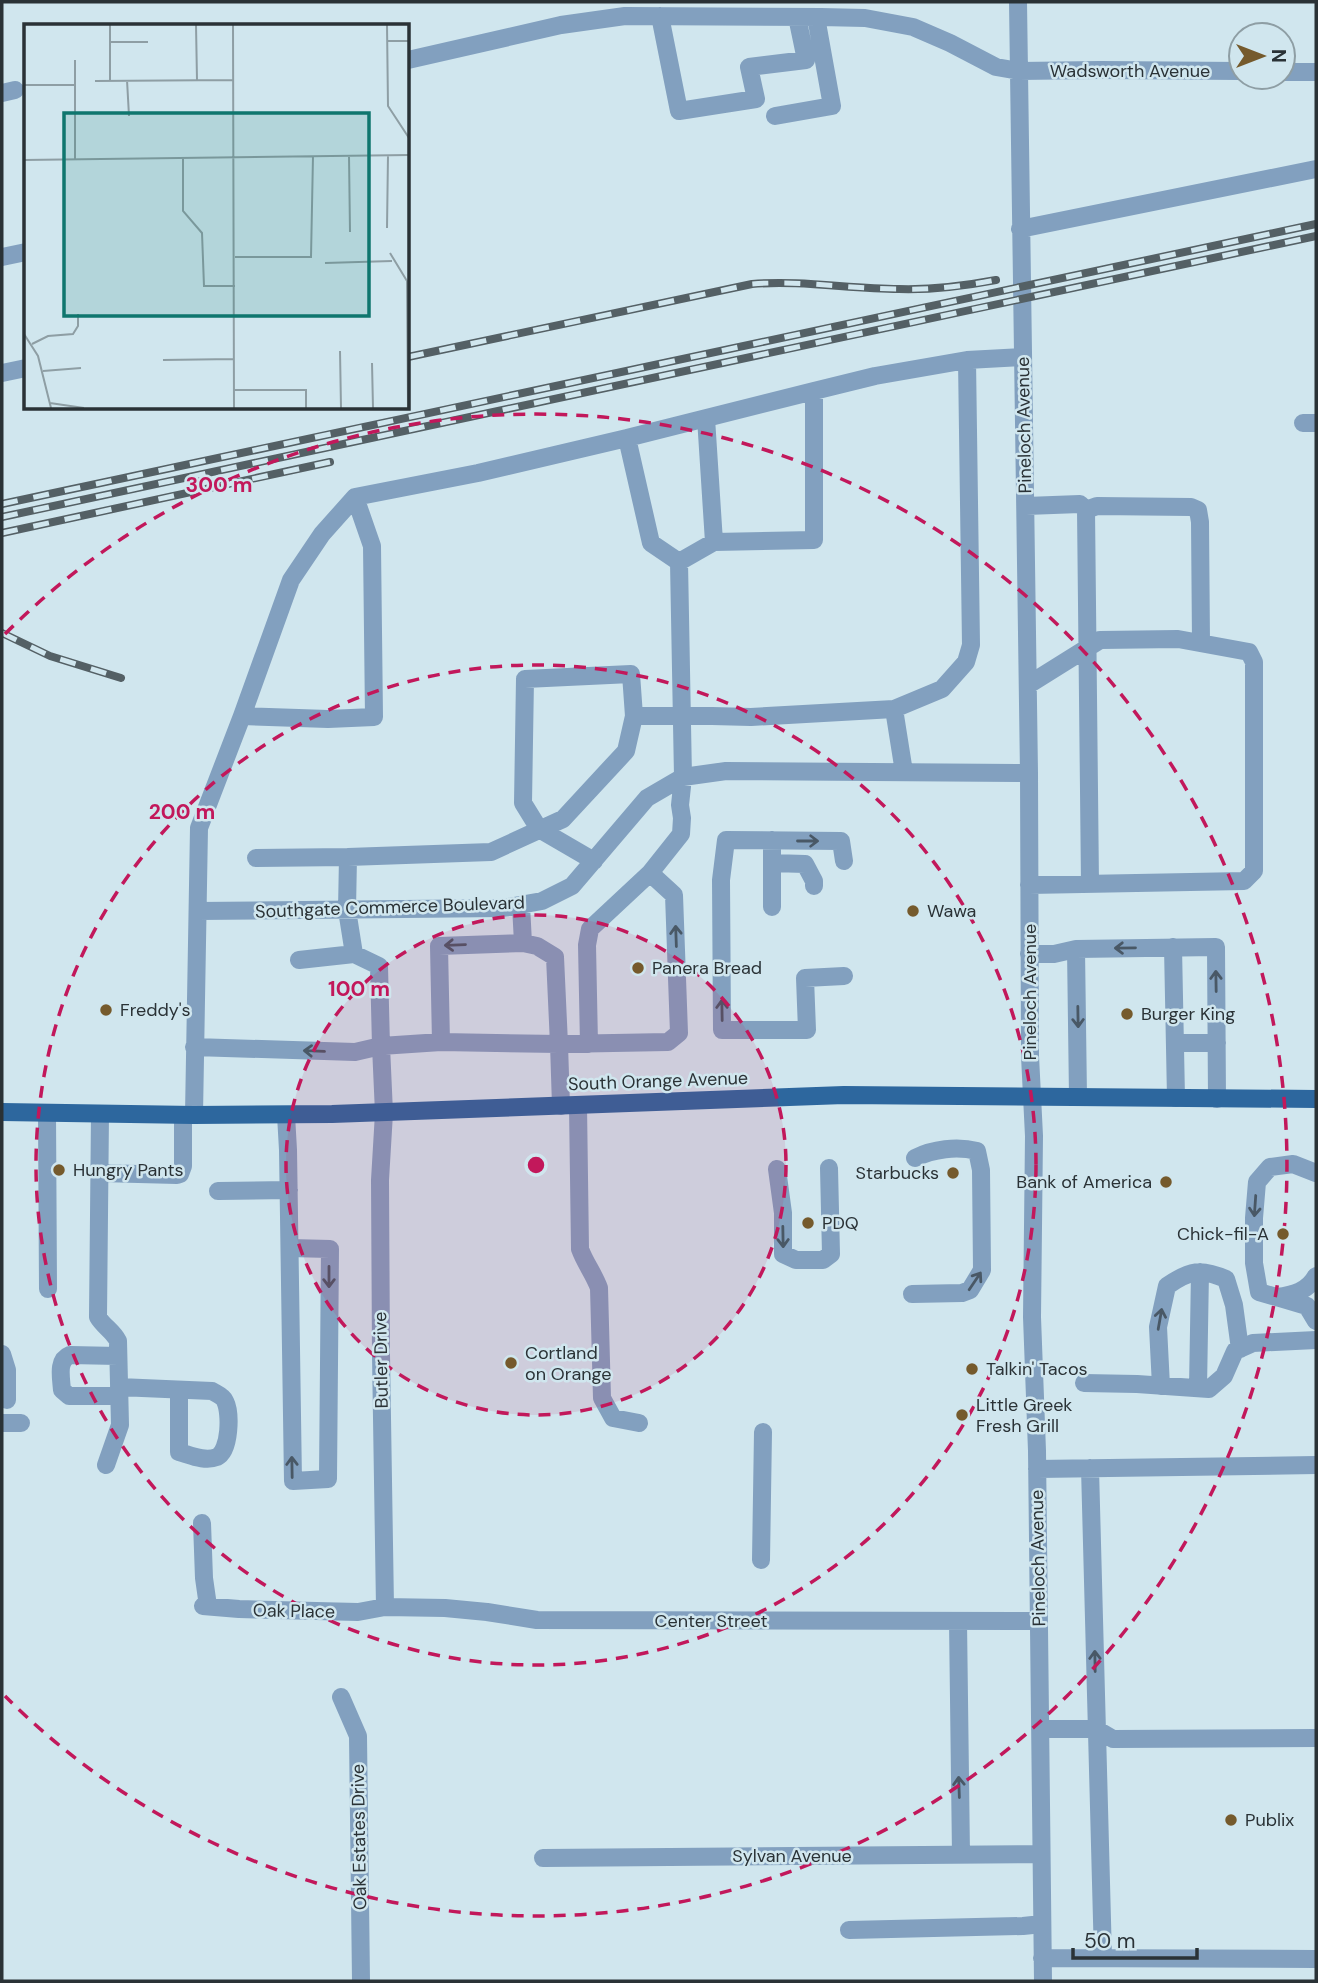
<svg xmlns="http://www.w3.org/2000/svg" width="1318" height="1983" viewBox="0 0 1318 1983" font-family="'DM Sans',sans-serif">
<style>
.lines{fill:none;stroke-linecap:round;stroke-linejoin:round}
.minor{stroke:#82a0bf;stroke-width:18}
.major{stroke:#2d679e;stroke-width:18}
.rail-casing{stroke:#546065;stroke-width:8}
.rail{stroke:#d0e6ee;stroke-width:5;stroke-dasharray:16;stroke-linecap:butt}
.oneway{stroke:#495866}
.ring{fill:none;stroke:#c2185b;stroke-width:3.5;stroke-dasharray:12 9}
.poi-dot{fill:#755a2c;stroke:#d0e6ee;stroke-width:2.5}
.labels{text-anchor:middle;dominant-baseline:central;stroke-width:5;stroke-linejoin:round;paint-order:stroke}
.street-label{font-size:18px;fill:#2a3236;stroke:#d0e6ee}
.poi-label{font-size:18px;fill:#2a3236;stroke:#d0e6ee;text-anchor:start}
.inset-road{fill:none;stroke:#8e9ea4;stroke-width:2}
.view{fill:#0f766e;fill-opacity:0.15;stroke:#0f766e;stroke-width:3.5}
.inset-edge{fill:none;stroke:#2a3236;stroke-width:3.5}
.centre{fill:#c2185b;stroke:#d0e6ee;stroke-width:3.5}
.ring-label{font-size:21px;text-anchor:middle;font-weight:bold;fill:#c2185b;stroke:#d0e6ee;stroke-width:5;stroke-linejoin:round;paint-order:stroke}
</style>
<rect width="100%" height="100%" fill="#d0e6ee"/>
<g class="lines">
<path class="minor" d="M1018 2 1029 773 1030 1056 1034 1136 1032 1317 1037 1451 1043 1981
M660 16 679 111 756 99 749 67 806 60 797 17
M408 60 561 25 625 16 821 17 865 18 913 27 950 43 996 67 1019 71 1100 70 1241 71
M1283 72H1316
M2 93 15 90
M775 116 832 106 816 17
M1020 229 1316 169
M2 257 26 252
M2 373 26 368
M706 418 714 542
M1303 423H1316
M627 438 814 391
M1026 506 1080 504 1086 510 1090 884
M1086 510 1097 506 1191 507 1198 510 1200 522 1201 643
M679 562 714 542 814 540V391L875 376 967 360 1023 357
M1028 685 1100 640 1178 639 1249 652 1254 662V871L1244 881 1029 885
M242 716 328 719 374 717 372 546 355 497 478 473 627 438 651 543 679 562
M904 772 894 709 942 689 966 662 971 645 967 360
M772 840V907
M256 858 348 857
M594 861 539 829 523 803 525 679 631 674 634 716H712L751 717 894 709
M844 861 841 841 726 840 721 880 722 1030H807L805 978 844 976
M772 863 805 864 814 881V886
M521 905 523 943 537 946 555 957 559 1044 441 1042 439 946 523 943
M198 911 503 908 542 901 572 886 647 798 683 777 726 771 1029 773
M1173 947 1176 1098
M1076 949 1078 1097
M1029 954H1054L1076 949 1216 947 1217 1099
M299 960 354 954
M1175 1043H1217
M589 1044 587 945 590 929 650 873 681 834 682 818 680 805 683 777 679 562
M194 1047 355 1052 381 1046 379 966 354 954 347 910 348 857 491 852 563 819 626 751 634 716
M578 1105 580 1249C585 1263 594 1274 599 1288L602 1398 613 1418 639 1423
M561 1106 559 1044 668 1042 679 1033 674 895 650 873
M47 1113 48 1289
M100 1114 98 1317C103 1326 113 1331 118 1341L120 1425 106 1465
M194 1115 199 828 242 716 291 580 322 534 355 497
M286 1115 288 1150 293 1481 328 1479 330 1249 290 1248
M777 1169 783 1213V1254L796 1260H823L831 1254 829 1168
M100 1173 177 1175 180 1174 183 1166V1115
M1316 1173 1293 1164 1270 1167 1257 1182 1254 1218V1263L1259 1292 1307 1306 1316 1321
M218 1191 289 1190
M912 1294 962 1293 970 1290 982 1270 981 1170 977 1151C957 1146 933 1149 915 1158
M1277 1297C1293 1295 1308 1291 1316 1276
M2 1354 7 1370V1400
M118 1356 70 1355C57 1360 61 1377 62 1390L69 1396H119
M1084 1383 1137 1384 1209 1389 1224 1376 1235 1351 1253 1343 1316 1340
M1161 1386 1158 1327 1167 1286C1190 1270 1201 1268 1226 1279L1234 1305 1240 1349
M119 1387 212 1391C217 1394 223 1396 225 1401 231 1413 230 1451 217 1457 205 1462 190 1455 179 1452V1390
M1198 1388 1200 1272
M2 1423H21
M1090 1468 1103 1958
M1037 1469 1316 1465
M202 1523 204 1578 208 1606
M761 1560 763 1432
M203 1606 239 1609 358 1612 385 1607 445 1608 487 1612 537 1620 1039 1621
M385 1607 381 1355 380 1180 384 1113 381 1046 441 1042
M958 1621 961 1855
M341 1697 358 1736 361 1981
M1040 1729H1096L1113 1739 1316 1738
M543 1858 1041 1854
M849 1930 1023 1926 1042 1924
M1042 1958 1316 1959"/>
<path class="major" d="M2 1112 194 1115 332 1114 844 1095 1316 1099"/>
<g class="rail-casing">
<path id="rail" d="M408 357 752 284C802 280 850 289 899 289 932 290 964 286 996 280
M2 504 1316 224
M2 517 1316 236
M2 533 330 462
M2 633 50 656 121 678"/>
</g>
<use href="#rail" class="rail"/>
</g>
<defs><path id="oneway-shaft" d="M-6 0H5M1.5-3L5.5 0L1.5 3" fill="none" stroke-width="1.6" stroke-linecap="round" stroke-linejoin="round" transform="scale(1.75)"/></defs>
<g class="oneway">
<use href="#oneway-shaft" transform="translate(808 841)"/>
<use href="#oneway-shaft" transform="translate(676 936) rotate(-92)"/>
<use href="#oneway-shaft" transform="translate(455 945) rotate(178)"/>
<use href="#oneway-shaft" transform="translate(1125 948) rotate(179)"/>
<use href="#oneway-shaft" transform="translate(1216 981) rotate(-91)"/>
<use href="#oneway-shaft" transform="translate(722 1010) rotate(-91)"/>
<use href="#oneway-shaft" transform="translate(1078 1017) rotate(89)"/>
<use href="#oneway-shaft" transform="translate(314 1051) rotate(-178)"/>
<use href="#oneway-shaft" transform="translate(1255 1206) rotate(94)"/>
<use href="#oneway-shaft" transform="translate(783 1237) rotate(89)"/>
<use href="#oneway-shaft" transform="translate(329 1277) rotate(90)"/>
<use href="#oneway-shaft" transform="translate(975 1281) rotate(-56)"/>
<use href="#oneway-shaft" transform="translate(1160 1319) rotate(-80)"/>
<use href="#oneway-shaft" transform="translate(292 1467) rotate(-91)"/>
<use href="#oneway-shaft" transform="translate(1095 1661) rotate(-91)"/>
<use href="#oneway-shaft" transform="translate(959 1787) rotate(-92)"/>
</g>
<circle cx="536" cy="1165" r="250" fill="#c2185b" fill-opacity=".12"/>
<g class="ring">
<circle cx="536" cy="1165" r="250"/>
<circle cx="536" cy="1165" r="500"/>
<path d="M5 634A751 751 0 1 1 5 1696"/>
</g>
<g class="poi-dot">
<circle cx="913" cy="911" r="7"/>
<circle cx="638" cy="968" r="7"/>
<circle cx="106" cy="1010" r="7"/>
<circle cx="1127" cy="1014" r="7"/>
<circle cx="59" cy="1170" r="7"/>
<circle cx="953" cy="1173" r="7"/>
<circle cx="1166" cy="1182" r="7"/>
<circle cx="808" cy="1223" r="7"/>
<circle cx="1283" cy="1234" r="7"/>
<circle cx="511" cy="1363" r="7"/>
<circle cx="972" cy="1369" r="7"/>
<circle cx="962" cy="1415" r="7"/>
<circle cx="1231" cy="1820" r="7"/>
</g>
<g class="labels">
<g class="street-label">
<text x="1130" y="71">Wadsworth Avenue</text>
<text transform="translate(1024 425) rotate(-91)">Pineloch Avenue</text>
<text transform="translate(390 907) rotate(-2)">Southgate Commerce Boulevard</text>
<text transform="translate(1030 992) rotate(-90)">Pineloch Avenue</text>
<text transform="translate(658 1081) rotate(-2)">South Orange Avenue</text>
<text transform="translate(381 1360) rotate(-91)">Butler Drive</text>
<text transform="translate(1038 1558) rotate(-91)">Pineloch Avenue</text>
<text transform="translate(294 1611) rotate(1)">Oak Place</text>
<text x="711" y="1621">Center Street</text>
<text transform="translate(359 1837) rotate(-91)">Oak Estates Drive</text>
<text x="792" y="1856">Sylvan Avenue</text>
</g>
<g class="poi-label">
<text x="927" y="911">Wawa</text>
<text x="652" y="968">Panera Bread</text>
<text x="120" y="1010">Freddy's</text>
<text x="1141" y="1014">Burger King</text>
<text x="73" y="1170">Hungry Pants</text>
<text x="939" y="1173" text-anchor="end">Starbucks</text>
<text x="1152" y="1182" text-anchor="end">Bank of America</text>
<text x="822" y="1223">PDQ</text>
<text x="1269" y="1234" text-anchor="end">Chick-fil-A</text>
<text x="525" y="1353">Cortland<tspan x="525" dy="21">on Orange</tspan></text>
<text x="986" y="1369">Talkin' Tacos</text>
<text x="976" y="1405">Little Greek<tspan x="976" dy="21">Fresh Grill</tspan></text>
<text x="1245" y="1820">Publix</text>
</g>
</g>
<g transform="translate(24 24)">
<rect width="385" height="385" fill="#d0e6ee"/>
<path class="inset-road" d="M86 1V57M172 1 173 56M209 1 210 384M363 1 364 82 385 114M363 17H385M86 18H124M103 56 105 92M71 57 209 56M0 61H51M325 132 326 208M159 134V187L178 209 180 262H211M51 135V36M0 136 385 131M363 204 364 131M366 229 383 257 384 384M211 233H287L289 132M301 239 368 237M0 310 14 332 27 384M8 320 24 312 49 310 54 302V290M316 327 317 384M139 336 210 335M348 339 349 384M19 347 57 344M210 366H282V384M26 379 60 384"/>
<path class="view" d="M40 89H345V292H40Z"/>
<rect width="385" height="385" class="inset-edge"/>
</g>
<circle cx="536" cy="1165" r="10" class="centre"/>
<g class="ring-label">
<text x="219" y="492">300 m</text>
<text x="182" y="819">200 m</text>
<text x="359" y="996">100 m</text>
</g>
<rect width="1318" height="1983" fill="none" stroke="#2a3236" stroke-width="7"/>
<g transform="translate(1262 56) rotate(90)"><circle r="33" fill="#d0e6ee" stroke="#8e9ea4" stroke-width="2"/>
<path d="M0-5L12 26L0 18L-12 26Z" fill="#755a2c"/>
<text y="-10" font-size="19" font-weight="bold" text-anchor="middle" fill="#2a3236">N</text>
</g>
<path d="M1073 1948v10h124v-10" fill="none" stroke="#2a3236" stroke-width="3.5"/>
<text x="1084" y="1948" font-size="21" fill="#2a3236" stroke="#d0e6ee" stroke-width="5" paint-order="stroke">50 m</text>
</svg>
